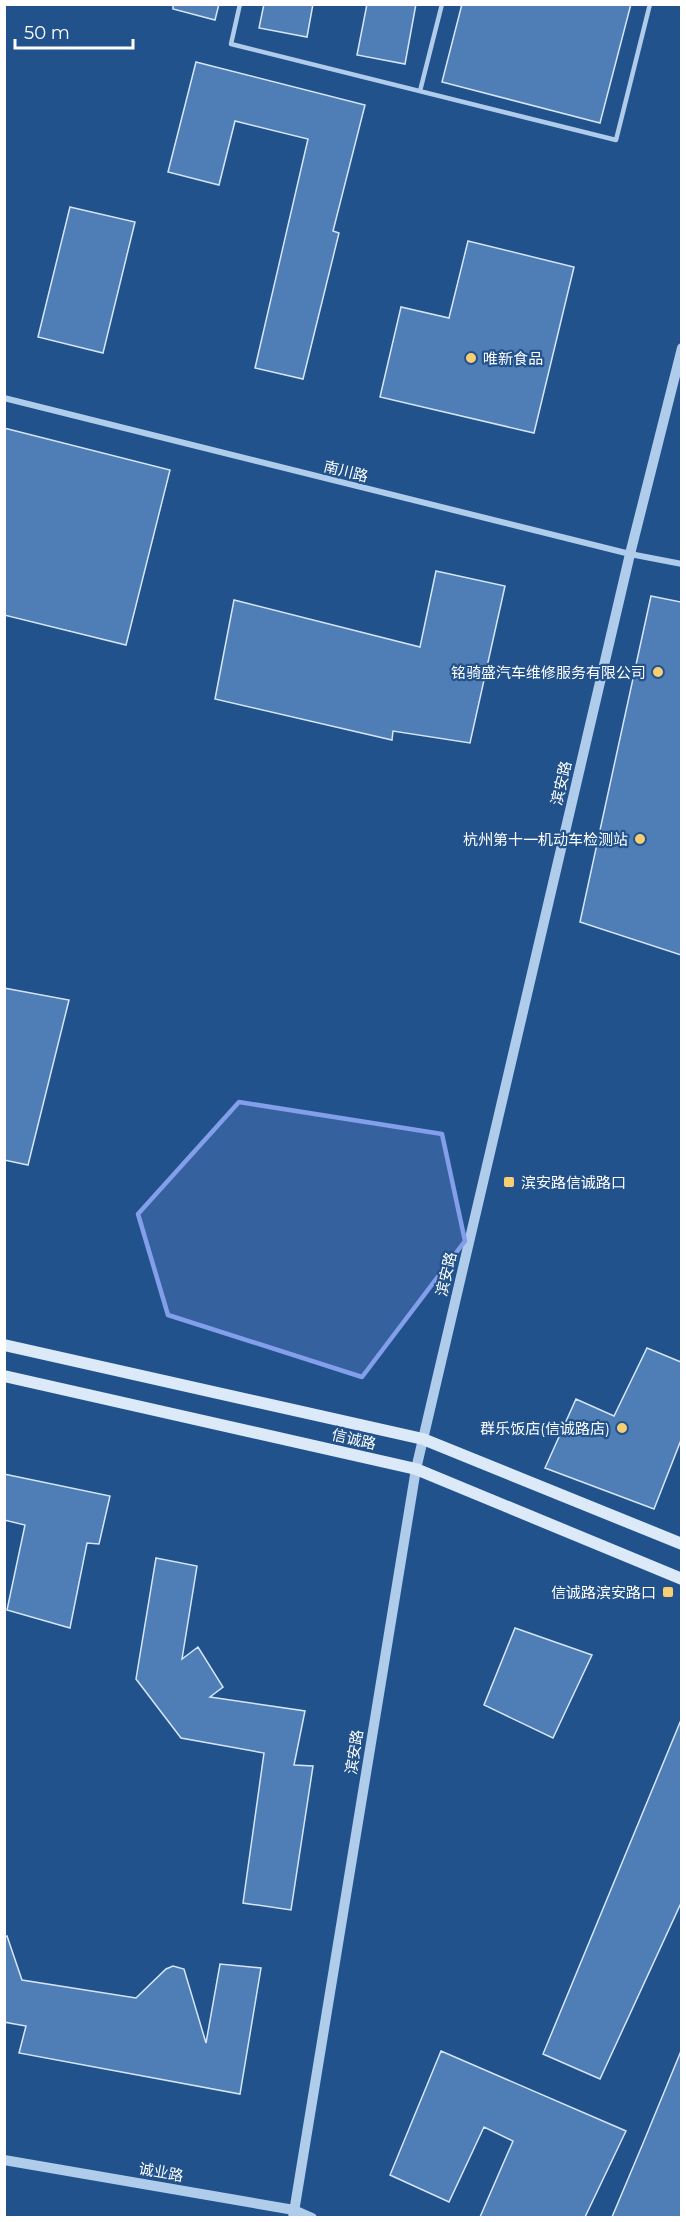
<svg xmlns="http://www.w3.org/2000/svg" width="686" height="2222" viewBox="0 0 686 2222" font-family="Montserrat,'Noto Sans SC',sans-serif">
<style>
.building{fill:#4f7eb6;stroke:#d5e6f8;stroke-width:1.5}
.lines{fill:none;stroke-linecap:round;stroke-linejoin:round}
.service{stroke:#b0cceb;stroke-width:4.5}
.minor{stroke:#b0cceb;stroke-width:6}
.tertiary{stroke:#b0cceb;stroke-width:10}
.secondary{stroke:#dbe9f9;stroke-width:12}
.marked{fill:#839eea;fill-opacity:0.2;stroke:#839eea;stroke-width:4.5;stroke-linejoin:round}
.poi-dot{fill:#f7cf72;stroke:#22528c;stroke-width:2}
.labels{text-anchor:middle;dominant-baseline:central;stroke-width:4.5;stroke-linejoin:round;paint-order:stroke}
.poi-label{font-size:15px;fill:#fff;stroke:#22528c;text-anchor:end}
.street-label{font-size:15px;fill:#fff;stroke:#22528c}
</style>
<rect width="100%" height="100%" fill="#22528c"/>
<path class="building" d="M173 4H219L215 20 173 9Z
M264 4H313L307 37 259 28Z
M367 4H416L405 64 357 55Z
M462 4H631L600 123 442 82Z
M196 62 365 105 333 231 339 233 303 379 255 368 308 139 235 121 219 185 168 172Z
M70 207 135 222 103 353 38 337Z
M468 241 574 267 534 433 380 397 401 307 449 318Z
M4 428 170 470 126 645 4 615Z
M436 571 505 586 470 743 393 731 392 740 215 699 234 600 420 647Z
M651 596 681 602V955L580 922Z
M4 988 69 1000 28 1165 4 1160Z
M647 1348 681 1362V1440L654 1509 545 1468 576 1399 614 1416Z
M4 1474 110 1496 99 1544 87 1543 70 1628 7 1610 25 1525 4 1520Z
M156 1558 197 1566 182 1659 198 1647 223 1687 210 1697 305 1711 294 1765 313 1766 291 1910 243 1903 264 1753 181 1738 136 1679Z
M515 1628 592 1655 553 1738 484 1705Z
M681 1720V1903L600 2079 543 2054Z
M7 1936 22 1980 136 1998 166 1969 173 1966 184 1969 206 2043 220 1964 261 1968 240 2094 19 2053 26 2026 4 2022V1937Z
M441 2051 626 2131 585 2217H480L513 2141 484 2127 449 2202 390 2175Z
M681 2051V2217H612L644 2141Z"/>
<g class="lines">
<path class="service" d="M240 4 231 44 616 140 650 4
M420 91 442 4"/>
<path class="minor" d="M4 398 630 554 682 564"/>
<path class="tertiary" d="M4 2160 294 2210 312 2218
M293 2218 416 1469 630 554 682 348"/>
<path class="secondary" d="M4 1345 423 1439 682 1544
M4 1376 416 1469 682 1579"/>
</g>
<path class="marked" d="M239 1102 442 1134 465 1241 362 1377 168 1315 138 1214Z"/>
<g class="poi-dot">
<circle cx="471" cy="358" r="6"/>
<circle cx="658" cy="672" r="6"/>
<circle cx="640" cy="839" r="6"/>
<rect x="503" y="1176" width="12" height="12" rx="3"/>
<circle cx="622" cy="1428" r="6"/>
<rect x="662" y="1586" width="12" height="12" rx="3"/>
</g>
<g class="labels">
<g class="poi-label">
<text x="483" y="358" text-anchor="start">唯新食品</text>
<text x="646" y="672">铭骑盛汽车维修服务有限公司</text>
<text x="628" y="839">杭州第十一机动车检测站</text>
<text x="521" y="1182" text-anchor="start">滨安路信诚路口</text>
<text x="610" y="1428">群乐饭店(信诚路店)</text>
<text x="656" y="1592">信诚路滨安路口</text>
</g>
<g class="street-label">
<text transform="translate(346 471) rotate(14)">南川路</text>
<text transform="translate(561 783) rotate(-77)">滨安路</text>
<text transform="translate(446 1274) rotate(-77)">滨安路</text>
<text transform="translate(354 1439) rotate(13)">信诚路</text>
<text transform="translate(354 1752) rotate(-81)">滨安路</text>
<text transform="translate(161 2172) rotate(10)">诚业路</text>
</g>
</g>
<rect width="686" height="2222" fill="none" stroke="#ffffff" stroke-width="12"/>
<path d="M15 39v9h118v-9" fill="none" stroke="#ffffff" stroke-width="3"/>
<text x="24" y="39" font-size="18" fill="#ffffff" stroke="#22528c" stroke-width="4.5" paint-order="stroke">50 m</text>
</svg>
